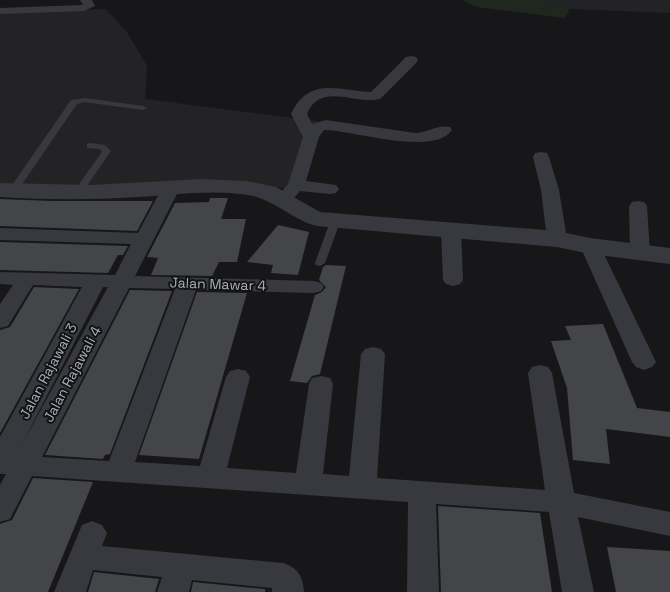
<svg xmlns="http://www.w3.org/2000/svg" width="670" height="592" viewBox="0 0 670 592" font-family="'Space Grotesk',sans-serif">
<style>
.built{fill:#232326}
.green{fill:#1f271f}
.building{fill:#434549}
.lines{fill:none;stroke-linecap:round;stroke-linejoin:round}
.service{fill:#38393e;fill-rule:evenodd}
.minor{fill:#38393e;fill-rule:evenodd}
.tertiary{fill:#38393e;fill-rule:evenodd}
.labels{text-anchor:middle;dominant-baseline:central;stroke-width:4;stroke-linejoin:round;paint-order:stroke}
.street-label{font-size:14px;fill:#a9b0b9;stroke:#121214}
</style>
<rect width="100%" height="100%" fill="#171719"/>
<path class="built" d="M546 0H670V13L570 9Z
M106 9 127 32 147 66 145 99 324 122 285 188 229 182 117 188 0 183V13Z"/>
<path class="green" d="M462 0H546L570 9 565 18 476 7Z"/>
<path class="building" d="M210 198H228L221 219H246L237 262H219L212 276 151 275 158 258 147 257 175 203 209 202Z
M0 199 52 201H153L137 231 0 226Z
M278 225 309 232 298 275 271 273 273 265 247 262Z
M0 242 128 246 123 255H118L108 273 0 270Z
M326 265 346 266 320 374 312 376 307 383 290 381 315 295 322 292 326 287 319 280 323 267Z
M34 287 79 289 0 433V330L10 327Z
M130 290 172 291 110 454 105 455 103 459 45 455Z
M197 292 247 293 199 459 139 455Z
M603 324 637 408 670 412V437L606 429 610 464 573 460 567 388 551 341 571 340 565 326Z
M33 478 93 482 48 592H0V524L12 520Z
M438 506 540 513 552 592H441Z
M607 547 670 551V592H616Z
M94 572 159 579 155 592H88Z
M193 582 265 589V592H191Z"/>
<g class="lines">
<path class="service" d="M84 98 143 106 147 108 143 110 84 102 77 104 16 193H10L8 191 71 100Z
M90 143 105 145 111 151 80 196H74L72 194 102 152 100 149 87 148V144Z
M335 219 340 222 325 263 320 266 316 265 315 263 330 222Z"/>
<path class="minor" d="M80 0H92L95 6 84 11 0 14V8L83 5Z
M411 56 416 57 418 60 416 63 380 99C356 105 320 81 307 114L312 124 326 120 415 133C427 133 438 124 450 127L452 130C433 157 353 130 324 130L319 137 306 181 336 185 339 189 336 193 330 194 300 191C293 199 290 206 278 203L275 199 288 184 303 137 291 114C309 75 341 91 371 92L406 57Z
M541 152 547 153 549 157 559 190 567 239 564 243 557 245 550 243 547 239 541 190 533 157 535 153Z
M171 183 177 184 180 188 135 276 314 281 321 283 324 287 321 291 314 293 196 290 135 462 200 466 226 377 230 371 238 369 246 371 250 377 227 468 296 473 309 384 312 378 321 376 330 378 333 384 323 474 349 476 361 354 365 349 373 347 381 349 385 354 377 478 545 490 528 373 532 367 540 365 548 367 552 373 574 493 670 512V536L578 517 594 592H562L549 512 436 504 439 592H407L408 502 32 476 10 519 0 522V485L6 474H0V437L82 287 33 285 8 326 0 328V304L13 285 0 284V272L115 275 131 244 0 240V228L138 233 162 188 165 184ZM103 287H108L21 446ZM129 288 175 289 109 461 42 457Z
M638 201 644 202 647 206 650 253 647 257 640 259 633 257 630 253 629 206 632 202Z
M451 225 458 227 461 231 463 280 460 284 453 286 446 284 443 280 441 231 444 227Z
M590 240 597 242 600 246 656 362 652 367 644 370 636 367 632 362 580 246 583 242Z
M92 521 102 525 107 533 102 546 283 563C298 568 303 576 304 592H272V588L192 580 189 592H157L162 577 93 570 86 592H54L82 525Z"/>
<path class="tertiary" d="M202 179 246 181 276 187 320 212 557 231 590 238 670 248V264L590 254 557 247 317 226C292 220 274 199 248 195 212 189 174 195 138 197 92 200 46 200 0 197V183L91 185Z"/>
</g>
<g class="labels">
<g class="street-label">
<text transform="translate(218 284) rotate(2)">Jalan Mawar 4</text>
<text transform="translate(48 371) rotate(-62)">Jalan Rajawali 3</text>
<text transform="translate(72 374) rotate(-62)">Jalan Rajawali 4</text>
</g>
</g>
</svg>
